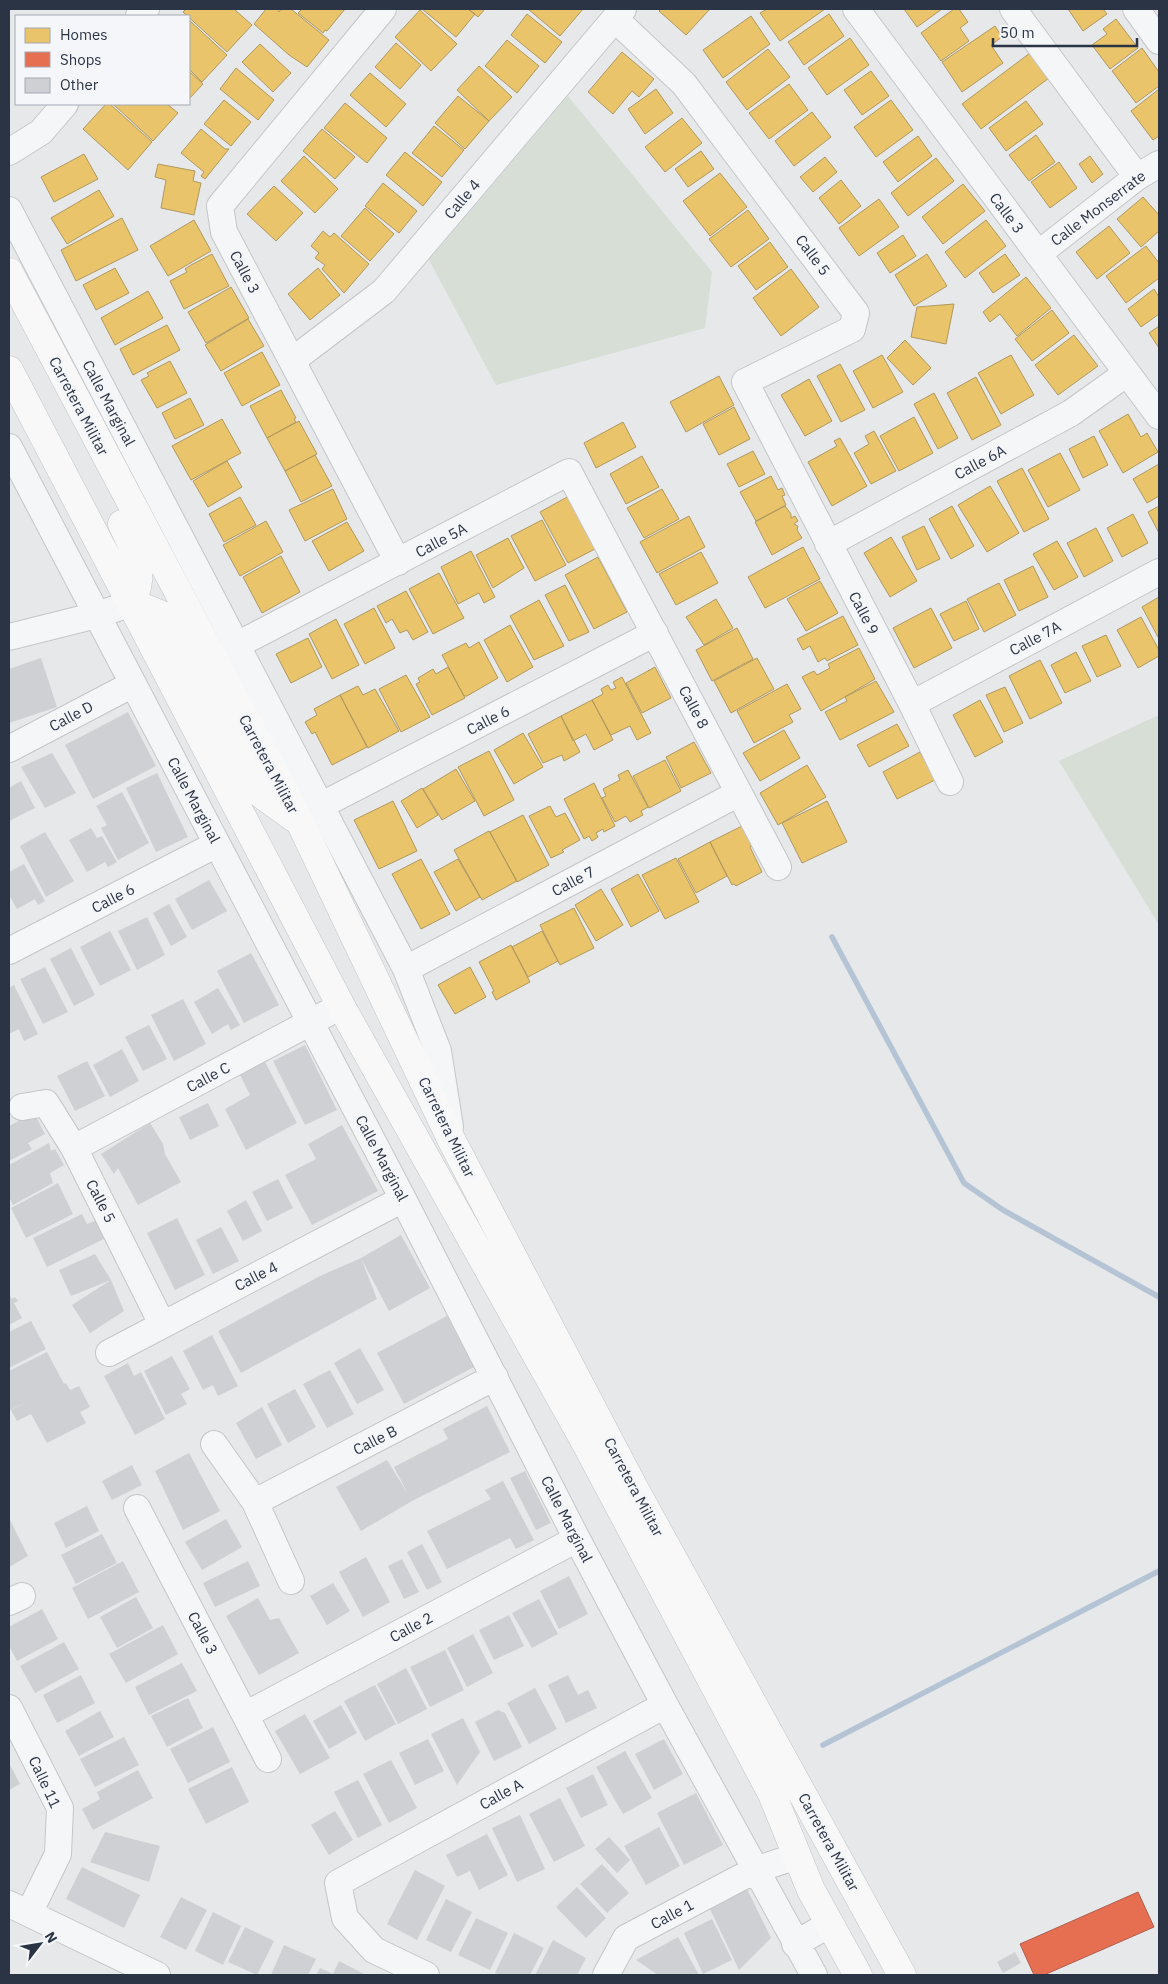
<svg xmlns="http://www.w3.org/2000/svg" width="1168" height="1984" viewBox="0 0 1168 1984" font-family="'IBM Plex Sans',sans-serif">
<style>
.green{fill:#d6ded6}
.homes{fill:#e9c46a;stroke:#b0995f}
.shops{fill:#e76f51;stroke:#af5d4d}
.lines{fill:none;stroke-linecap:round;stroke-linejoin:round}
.stream{stroke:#b4c4d5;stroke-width:5.5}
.building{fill:#ced0d3}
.minor-casing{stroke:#c4c6c8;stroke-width:28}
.major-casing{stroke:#c2c5c8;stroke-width:29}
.minor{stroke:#f5f6f7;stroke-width:26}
.major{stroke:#f8f8f8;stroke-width:28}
.labels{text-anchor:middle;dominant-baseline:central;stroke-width:5;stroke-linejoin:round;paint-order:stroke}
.street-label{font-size:15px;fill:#2b3445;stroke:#f4f6f9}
</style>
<rect width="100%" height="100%" fill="#e6e8ea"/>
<path class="green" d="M568 96 712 272 705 328 496 385 429 260Z
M1159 715V925L1059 761Z"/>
<path class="homes" d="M186 9H234L252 25 227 52 183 12Z
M266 9H277L279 12 281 9H291L329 40 307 67 289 55 254 24Z
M299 9H345L327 31 325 30 323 33 298 13 301 10Z
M422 9H468L475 14 456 37Z
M468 9H485L478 17Z
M528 9H583L560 36Z
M661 9H710L686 35 659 11Z
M767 9H825L780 41 760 13Z
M904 9H942L917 27Z
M954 9H959L968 22 960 28 969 41 941 61 921 33Z
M1068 9H1103L1107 14 1083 31Z
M420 10 457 44 431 71 395 37Z
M527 14 562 42 545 63 511 35Z
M829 14 844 36 804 65 788 42Z
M751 16 770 44 723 78 703 50Z
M1116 19 1138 48 1110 69 1092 45 1107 34 1103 29Z
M189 20 227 55 202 82 189 69Z
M995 26 1002 37 991 45 1003 63 962 92 942 62Z
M850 38 869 65 827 95 808 68Z
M507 40 539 66 517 93 485 66Z
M396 43 421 65 400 89 375 67Z
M260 44 291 73 273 92 242 62Z
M1142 48 1159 72V86L1136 103 1112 71Z
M768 49 790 77 747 110 726 82Z
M622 52 654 79 639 97 632 91 613 114 588 92Z
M1030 53 1049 78 981 129 962 104Z
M479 66 512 97 489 121 457 90Z
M236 68 274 100 258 120 220 89Z
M189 71 203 84 189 99Z
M871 71 889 96 862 115 844 90Z
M370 73 406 104 386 127 350 95Z
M789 84 808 110 769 139 749 113Z
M656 89 673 113 645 134 628 109Z
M1159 89V136L1153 140 1131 111Z
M458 96 489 121 465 149 435 123Z
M224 100 251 122 231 146 204 124Z
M891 100 913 130 876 157 854 127Z
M1026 101 1043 124 1006 151 989 128Z
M345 103 387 138 367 163 324 128Z
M106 104H110L152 142 128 170 83 129Z
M113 104H167L178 113 153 141Z
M812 112 831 137 794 166 775 141Z
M682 118 702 143 665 172 645 147Z
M434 126 464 150 442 177 412 153Z
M201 129 225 149H229L205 179 201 176 204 172 181 153Z
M322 129 355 157 335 179 303 151Z
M1036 135 1055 162 1029 181 1009 155Z
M918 136 932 156 898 182 883 162Z
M701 151 714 169 688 187 675 169Z
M405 152 442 182 423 206 386 175Z
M84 154 98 179 54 202 41 177Z
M304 156 338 189 315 213 281 181Z
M1090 156 1103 174 1092 183 1079 164Z
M825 157 837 172 813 192 800 177Z
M936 158 954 181 908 216 891 193Z
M1059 162 1077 188 1050 208 1031 182Z
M158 164 195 171 193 181 201 183 194 215 161 208 166 180 155 177Z
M720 173 747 207 710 236 683 201Z
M841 180 861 206 839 224 819 198Z
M383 183 417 211 399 233 365 206Z
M963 184 985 211 943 244 922 217Z
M274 186 303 213 276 241 247 214Z
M99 190 114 216 67 244 51 218Z
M1143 197 1159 215V231L1141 247 1117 219Z
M879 199 899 227 859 256 839 228Z
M365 208 394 234 370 261 341 236Z
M748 210 769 239 731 267 709 239Z
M122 218 138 250 76 281 61 250Z
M194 220 211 251 168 276 150 246Z
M986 220 1006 246 965 278 945 252Z
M1109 226 1130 253 1097 279 1076 252Z
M323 231 330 237 334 233 369 264 344 293 322 269 325 265 315 258 319 253 311 246Z
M903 235 916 256 890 273 877 253Z
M770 242 788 267 756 290 738 266Z
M1146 246 1159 263V278L1126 303 1106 276Z
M212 254 229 286 184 309 170 281 187 272 185 269 191 265Z
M927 254 947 286 914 306 895 275Z
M1005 254 1020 275 993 293 979 273Z
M115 268 129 293 96 310 83 285Z
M318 268 340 295 310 320 288 294Z
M791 269 819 307 781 336 753 298Z
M1026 277 1051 308 1017 336 1000 314 990 322 983 312Z
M231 287 249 318 206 343 188 312Z
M1154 289 1159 297V314L1141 327 1128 309Z
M148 291 163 318 115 345 101 318Z
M954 304 946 344 911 337 917 307Z
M1052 310 1069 333 1032 361 1015 339Z
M248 319 264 346 221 371 205 345Z
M167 325 180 350 133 375 120 349Z
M1159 326V348L1149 333Z
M1074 335 1098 366 1058 395 1035 365Z
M905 340 931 368 913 385 887 358Z
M262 352 280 385 242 406 224 373Z
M882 355 903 392 873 408 853 371Z
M1011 355 1034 395 1001 414 978 373Z
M170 361 187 393 157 408 141 380 149 376 147 373Z
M840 364 865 410 841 422 817 376Z
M719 376 734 405 686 432 670 402Z
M976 377 1001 425 972 440 947 393Z
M809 379 832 421 805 436 781 395Z
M281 390 296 418 294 419 296 422 267 438 250 406Z
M934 393 958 438 938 449 914 404Z
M190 398 204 425 175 439 162 413Z
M734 407 750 439 719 455 703 424Z
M1128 414 1141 437 1147 433 1158 452 1123 473 1099 431Z
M914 417 933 453 899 471 880 436Z
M222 419 241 453 191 480 172 446Z
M299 421 317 454 285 471 267 438Z
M623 422 636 447 596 468 584 443Z
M874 431 896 471 871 484 854 453 869 444 865 436Z
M1094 436 1108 465 1083 478 1069 449Z
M840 438 867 486 832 506 808 462 837 446 834 441Z
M753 451 765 474 739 487 727 464Z
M1060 453 1080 490 1048 507 1028 470Z
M315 455 332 486 301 502 285 471Z
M642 456 659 487 626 504 610 474Z
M227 461 242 487 208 507 193 481Z
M1159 464V496L1147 503 1133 479Z
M1022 468 1049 519 1024 532 997 481Z
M771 476 778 490 782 488 785 495 782 496 786 505 756 521 740 492Z
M990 486 1019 533 987 552 958 505Z
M333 489 347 519 305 541 289 510Z
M662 489 679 519 644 538 627 508Z
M569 496 597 548 568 563 540 512Z
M240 497 256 525 224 542 209 514Z
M785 506 791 514V518L795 516 798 521 794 524 798 526 797 530 802 538 772 555 755 522Z
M952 506 974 546 951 559 929 519Z
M1159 506V533L1148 512Z
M1133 514 1148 543 1122 557 1107 528Z
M689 516 705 547 657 573 640 542Z
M542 520 566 565 535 581 511 536Z
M266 521 283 552 240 576 223 545Z
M347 522 364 551 329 571 312 541Z
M924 526 940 559 917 570 902 537Z
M1096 528 1113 561 1084 577 1067 543Z
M891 537 917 581 890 597 864 553Z
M508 538 524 568 493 588 476 555Z
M1057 541 1078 577 1054 590 1033 554Z
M803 547 820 579 765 608 748 577Z
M471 551 495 597 484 603 479 593 458 604 441 567Z
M701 552 718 583 676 605 659 574Z
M281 556 300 592 262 613 243 577Z
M598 557 627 612 594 629 565 575Z
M1033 566 1048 597 1019 611 1004 580Z
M439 573 464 618 433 634 409 589Z
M820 581 838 613 806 631 787 599Z
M999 583 1016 615 984 632 967 599Z
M565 585 589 632 569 641 545 595Z
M406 591 428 632 413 640 407 630 400 633 392 619 386 623 377 606Z
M1159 597V639L1142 607Z
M716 599 733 628 704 645 686 617Z
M539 600 564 646 534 660 510 616Z
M966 601 979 629 954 641 940 614Z
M374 608 395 648 365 664 344 624Z
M931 608 952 648 914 668 893 628Z
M843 616 858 645 827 661 825 658 818 662 810 646 803 650 797 639Z
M1141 617 1159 650V656L1138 668 1117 630Z
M336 619 359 665 332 679 309 634Z
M510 625 533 667 507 682 484 640Z
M737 628 753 659 712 681 696 650Z
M1106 635 1121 666 1097 677 1082 646Z
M308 638 322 667 291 683 276 654Z
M479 642 498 678 467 696H464L442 655 466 643 469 648Z
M859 648 875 679 821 711 802 677 814 671 817 675 830 668 828 664Z
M1076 652 1091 681 1065 693 1051 665Z
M757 658 774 689 731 713 714 681Z
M1040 660 1062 703 1030 719 1009 676Z
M448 667 465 698 432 715 416 684 420 682 418 678 433 669 436 674Z
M655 667 671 698 642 713 626 683Z
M406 675 430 717 401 732 379 689Z
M622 677 651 733 637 740 630 726 611 735 592 700 603 694 601 689 608 685 611 690 616 688 613 682Z
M876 681 894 712 840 740 825 712 847 701 845 697Z
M787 684 801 709 789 715 793 722 754 743 737 711Z
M358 686 363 695 375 689 399 731 368 748 340 695Z
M1005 687 1023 723 1004 732 986 695Z
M340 695 367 747 332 765 315 732 312 734 305 722 317 715 314 709Z
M592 700 613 740 594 750 586 734 573 741 561 716Z
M980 700 1003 742 975 757 953 715Z
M561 716 580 752 564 761 562 755 543 763 528 734Z
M897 724 909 746 869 767 857 745Z
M784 730 800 758 760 781 743 753Z
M523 733 543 767 514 784 494 750Z
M694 742 711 773 681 788 666 757Z
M489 751 514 800 484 816 458 767Z
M920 752 935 780 897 799 883 772Z
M665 760 681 791 649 808 633 776Z
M807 765 826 797 778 825 760 793Z
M456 769 475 801 442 820 423 789Z
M628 770 648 807 641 811 643 815 630 822 626 816 615 822 602 798 606 796 603 789 620 780 618 775Z
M594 783 615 826 604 832 603 829 596 833 598 837 592 841 589 836 584 839 564 799Z
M422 788 438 815 417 828 401 801Z
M393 801 417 851 379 869 354 820Z
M827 801 847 842 802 863 782 823Z
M550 806 556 817 565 813 580 840 562 850 564 852 551 858 529 816Z
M523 815 549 865 517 882 490 832Z
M746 824 756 844 750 847 762 872 736 886 734 884 732 885 710 842Z
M489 831 517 881 482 900 454 850Z
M710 842 727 876 696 893 678 859Z
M676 858 699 902 665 919 642 875Z
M421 859 450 914 421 929 392 874Z
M458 859 480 897 456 911 434 872Z
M638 874 659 911 631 927 611 889Z
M601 889 623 925 596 941 575 905Z
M574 908 594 948 560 965 540 925Z
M542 931 558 961 528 977 512 947Z
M511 945 530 982 496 1000 492 992 494 991 479 962Z
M470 967 486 997 455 1014 438 985Z"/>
<path class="shops" d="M1138 1892 1154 1927 1044 1975H1034L1020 1944Z"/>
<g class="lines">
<path class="stream" d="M832 937 964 1183 1003 1210 1159 1297
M823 1745 1159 1571"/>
</g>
<path class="building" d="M41 658 57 707 9 723V669Z
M128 712 156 766 93 799 65 745Z
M52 753 76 793 45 808 21 767Z
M157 773 188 837 156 852 126 788Z
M21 781 35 808 9 821V788Z
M122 792 149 843 118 860 101 828 107 825 96 806Z
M91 828 97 838 102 836 117 862 108 867 105 862 87 872 69 840Z
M45 832 74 881 46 897 20 846Z
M24 864 45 901 38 905 35 899 17 909 9 895V872Z
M209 880 227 911 192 930 175 899Z
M169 904 187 937 171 946 153 913Z
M147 917 165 955 137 970 118 931Z
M110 931 131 970 100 986 80 947Z
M71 948 95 995 74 1006 50 959Z
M251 953 279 1005 244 1023 217 971Z
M45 967 68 1012 43 1024 20 979Z
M14 985 38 1034 24 1041 19 1029 9 1034V988Z
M218 988 240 1025 231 1030 228 1024 212 1034 194 1002Z
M183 999 206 1044 174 1061 151 1015Z
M149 1025 167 1059 143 1071 125 1037Z
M305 1045 337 1110 305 1125 273 1061Z
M122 1049 139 1081 110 1097 93 1065Z
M87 1061 105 1096 75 1111 57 1076Z
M265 1062 297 1123 246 1150 225 1109 250 1095 240 1075Z
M208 1103 219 1126 190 1140 179 1117Z
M34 1113 45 1134 28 1143 32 1149 9 1161V1126Z
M150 1123 163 1144 165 1154 181 1182 138 1205 118 1168 114 1174 101 1154Z
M342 1125 378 1191 312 1225 285 1175 316 1159 308 1144Z
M49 1143 51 1151 55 1149 64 1165 50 1173 53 1183 13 1205 9 1197V1165Z
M278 1179 293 1208 267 1221 252 1192Z
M58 1183 73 1214 26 1238 11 1208Z
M246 1200 262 1231 243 1241 227 1211Z
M82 1214 87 1224 97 1220 106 1238 47 1267 33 1238Z
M177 1218 205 1275 175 1290 147 1233Z
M221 1227 239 1261 213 1274 196 1240Z
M401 1235 430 1288 389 1311 361 1258Z
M95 1254 111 1280 124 1311 90 1333 72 1305 111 1280 71 1296 59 1270Z
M361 1258 377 1299 241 1373 218 1331 320 1276Z
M9 1293 12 1299 15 1297 18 1301 14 1303 22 1318 9 1325Z
M447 1316 474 1367 404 1404 377 1353Z
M31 1321 46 1349 9 1368V1332Z
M212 1335 238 1386 218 1396 213 1385 203 1390 183 1351Z
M360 1348 384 1390 357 1404 334 1363Z
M47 1352 64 1384 66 1383 70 1390 79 1386 90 1407 80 1412 86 1423 47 1443 31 1414 17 1421 11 1410 29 1401 10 1410 9 1371Z
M172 1356 190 1389 181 1394 187 1404 166 1415 144 1371Z
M128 1363 134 1376 141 1372 165 1419 135 1435 104 1376Z
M330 1370 354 1414 327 1428 303 1384Z
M295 1389 316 1427 288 1443 267 1404Z
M487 1406 510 1452 412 1501 361 1531 336 1487 387 1460 408 1494 394 1467 448 1439 443 1429Z
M262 1407 282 1445 256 1459 236 1423Z
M189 1453 220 1511 183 1530 155 1471Z
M132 1465 142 1485 112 1500 102 1481Z
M525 1471 551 1523 536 1530 510 1478Z
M503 1481 534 1540 516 1549 510 1538 447 1569 427 1531 491 1499 485 1490Z
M87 1506 99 1531 66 1548 54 1523Z
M9 1518 28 1556 9 1567Z
M226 1519 242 1547 202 1570 185 1542Z
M102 1534 117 1563 76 1584 61 1555Z
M422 1544 442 1582 427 1590 407 1552Z
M366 1557 390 1602 363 1617 339 1572Z
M402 1559 419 1592 404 1599 388 1566Z
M123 1561 139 1592 88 1619 72 1588Z
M248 1561 260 1586 215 1607 203 1583Z
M569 1576 588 1614 559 1629 540 1591Z
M333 1583 350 1611 327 1625 310 1596Z
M136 1597 153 1628 117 1648 100 1617Z
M258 1598 270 1620 279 1618 299 1653 259 1675 226 1616Z
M539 1599 558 1634 532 1648 512 1613Z
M42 1609 58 1639 17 1661 9 1646V1627Z
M509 1615 524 1646 494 1660 479 1630Z
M163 1625 178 1654 126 1683 109 1654Z
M473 1634 493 1673 467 1687 447 1648Z
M64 1642 79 1669 35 1693 20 1666Z
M445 1650 464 1690 430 1707 410 1667Z
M182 1663 197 1691 149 1715 135 1687Z
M406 1668 427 1709 398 1724 377 1684Z
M81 1675 95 1703 57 1723 43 1695Z
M568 1675 578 1695 588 1690 597 1708 566 1723 548 1685Z
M375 1685 396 1724 365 1741 344 1701Z
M535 1688 557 1729 529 1744 507 1703Z
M188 1698 203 1728 167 1747 151 1716Z
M341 1705 357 1733 329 1749 313 1721Z
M498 1710 505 1713 522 1747 494 1761 475 1722Z
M100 1711 114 1737 79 1756 65 1731Z
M305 1714 330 1758 300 1774 275 1731Z
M463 1718 480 1752 457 1785 431 1734Z
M213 1727 230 1762 188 1783 170 1749Z
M124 1737 139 1765 95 1787 80 1759Z
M428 1739 444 1771 415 1785 399 1753Z
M664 1739 683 1774 654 1790 635 1754Z
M625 1751 652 1798 623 1814 596 1767Z
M391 1760 417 1808 389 1823 363 1774Z
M9 1763 20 1784 9 1790Z
M232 1767 249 1802 206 1824 188 1789Z
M138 1770 153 1798 93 1830 82 1809 100 1799 97 1792Z
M593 1774 608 1805 581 1818 566 1788Z
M358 1780 382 1825 358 1838 334 1792Z
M696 1793 723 1845 684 1865 657 1813Z
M560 1798 585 1846 554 1862 529 1814Z
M335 1811 353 1840 329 1855 311 1825Z
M520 1815 545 1869 517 1882 492 1828Z
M659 1827 680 1866 646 1885 624 1846Z
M105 1832 160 1846 149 1882 90 1862Z
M487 1834 508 1875 479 1890 470 1871 457 1877 446 1855Z
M609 1837 630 1860 617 1873 595 1849Z
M602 1864 629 1893 607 1913 580 1884Z
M82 1867 140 1895 124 1928 66 1899Z
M415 1870 445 1886 417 1940 387 1924Z
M577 1887 606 1918 586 1938 556 1907Z
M747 1889 771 1938 739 1970 709 1907Z
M181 1897 207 1910 186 1950 160 1937Z
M446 1899 472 1912 451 1952 426 1940Z
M213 1912 241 1926 223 1965 195 1951Z
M476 1918 508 1933 490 1970 458 1955Z
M712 1919 732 1960 703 1974 684 1933Z
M245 1927 274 1941 257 1975 228 1962Z
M514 1933 544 1948 530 1975H499L495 1973Z
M678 1937 699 1975H658L636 1960Z
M553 1940 586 1958 577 1975H535Z
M284 1945 316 1959 308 1975H271Z
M1015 1952 1021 1963 1003 1973 997 1962Z
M339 1961 364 1974 363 1975H316L320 1968 333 1974Z"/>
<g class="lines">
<g class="minor-casing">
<path id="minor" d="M383 9 220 206 224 232 398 562
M856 9 1159 416
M1013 9 1137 177
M1136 9 1159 41
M139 16 146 9
M615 19 684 84 856 313 852 329 745 382 912 704 950 782
M9 152 41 132 65 104
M9 210 406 969 438 1051 450 1127
M1038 254 1137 177 1159 164
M293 360 384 291 623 9
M9 447 403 1199 577 1539 665 1705 814 1975
M828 544 1071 413 1127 373
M9 637 97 615 132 603
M235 646 569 472 778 867
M912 704 1159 572
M9 749 133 684
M320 806 655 633
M9 951 217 844
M406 969 739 793
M22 1107 46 1103 74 1148 162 1324
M74 1148 341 1006
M109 1353 403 1199
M214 1444 255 1502 291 1581
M255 1502 495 1377
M137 1508 268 1759
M9 1602 22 1596
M9 1708 60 1808 58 1854 29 1913
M245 1715 577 1539
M9 1904 157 1975
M795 1944 830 1924
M426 1975 374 1950 345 1918 338 1883 665 1705
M606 1975 626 1938 755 1870 797 1856"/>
</g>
<g class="major-casing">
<path id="major" d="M9 272 300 822 452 1141 633 1486 902 1975
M9 370 341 1006 584 1440 772 1794 811 1890 858 1975
M122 524C137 553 145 571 132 603
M132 603 162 615 169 621 261 794 294 818"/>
</g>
<use href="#minor" class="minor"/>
<use href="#major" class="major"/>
</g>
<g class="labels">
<g class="street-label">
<text transform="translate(462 199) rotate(-50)">Calle 4</text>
<text transform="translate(1098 208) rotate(-37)">Calle Monserrate</text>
<text transform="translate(1007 213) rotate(53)">Calle 3</text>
<text transform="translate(813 255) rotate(53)">Calle 5</text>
<text transform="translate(245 272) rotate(62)">Calle 3</text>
<text transform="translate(109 403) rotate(62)">Calle Marginal</text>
<text transform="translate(79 406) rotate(62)">Carretera Militar</text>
<text transform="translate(980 462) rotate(-28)">Calle 6A</text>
<text transform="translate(441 540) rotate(-28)">Calle 5A</text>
<text transform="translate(864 613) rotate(62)">Calle 9</text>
<text transform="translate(1035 638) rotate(-28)">Calle 7A</text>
<text transform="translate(694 707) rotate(62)">Calle 8</text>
<text transform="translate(71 716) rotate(-28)">Calle D</text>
<text transform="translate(488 720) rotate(-27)">Calle 6</text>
<text transform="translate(269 764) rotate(62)">Carretera Militar</text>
<text transform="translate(194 800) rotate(62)">Calle Marginal</text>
<text transform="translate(573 881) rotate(-28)">Calle 7</text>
<text transform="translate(113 898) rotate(-27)">Calle 6</text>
<text transform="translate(208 1077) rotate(-28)">Calle C</text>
<text transform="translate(447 1127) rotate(64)">Carretera Militar</text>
<text transform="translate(382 1158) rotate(62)">Calle Marginal</text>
<text transform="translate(101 1201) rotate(63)">Calle 5</text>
<text transform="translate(256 1276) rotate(-27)">Calle 4</text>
<text transform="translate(375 1440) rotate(-27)">Calle B</text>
<text transform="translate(634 1487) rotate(62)">Carretera Militar</text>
<text transform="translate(567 1519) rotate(63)">Calle Marginal</text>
<text transform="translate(411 1627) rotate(-28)">Calle 2</text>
<text transform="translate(203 1633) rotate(62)">Calle 3</text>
<text transform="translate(45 1782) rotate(65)">Calle 11</text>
<text transform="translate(501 1794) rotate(-29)">Calle A</text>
<text transform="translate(829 1842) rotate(61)">Carretera Militar</text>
<text transform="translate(672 1914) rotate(-28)">Calle 1</text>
</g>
</g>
<rect width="1168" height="1984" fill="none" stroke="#2b3445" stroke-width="20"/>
<rect x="15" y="15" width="175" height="90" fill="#f4f6f9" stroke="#a4a8b1"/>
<rect x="25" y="28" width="25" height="15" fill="#e9c46a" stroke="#a4a8b1"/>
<text x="60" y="40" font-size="15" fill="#2b3445">Homes</text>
<rect x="25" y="52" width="25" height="15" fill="#e76f51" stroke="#a4a8b1"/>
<text x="60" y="65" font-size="15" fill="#2b3445">Shops</text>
<rect x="25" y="78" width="25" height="15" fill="#ced0d3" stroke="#a4a8b1"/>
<text x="60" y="90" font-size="15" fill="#2b3445">Other</text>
<g transform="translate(40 1944) rotate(59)" stroke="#f4f6f9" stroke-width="4" paint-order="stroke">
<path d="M0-4L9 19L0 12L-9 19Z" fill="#2b3445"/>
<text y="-8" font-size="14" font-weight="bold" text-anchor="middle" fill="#2b3445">N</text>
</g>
<path d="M993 38v8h144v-8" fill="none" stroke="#2b3445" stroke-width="2.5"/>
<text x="1000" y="38" font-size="15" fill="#2b3445" stroke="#f4f6f9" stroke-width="4" paint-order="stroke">50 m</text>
</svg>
